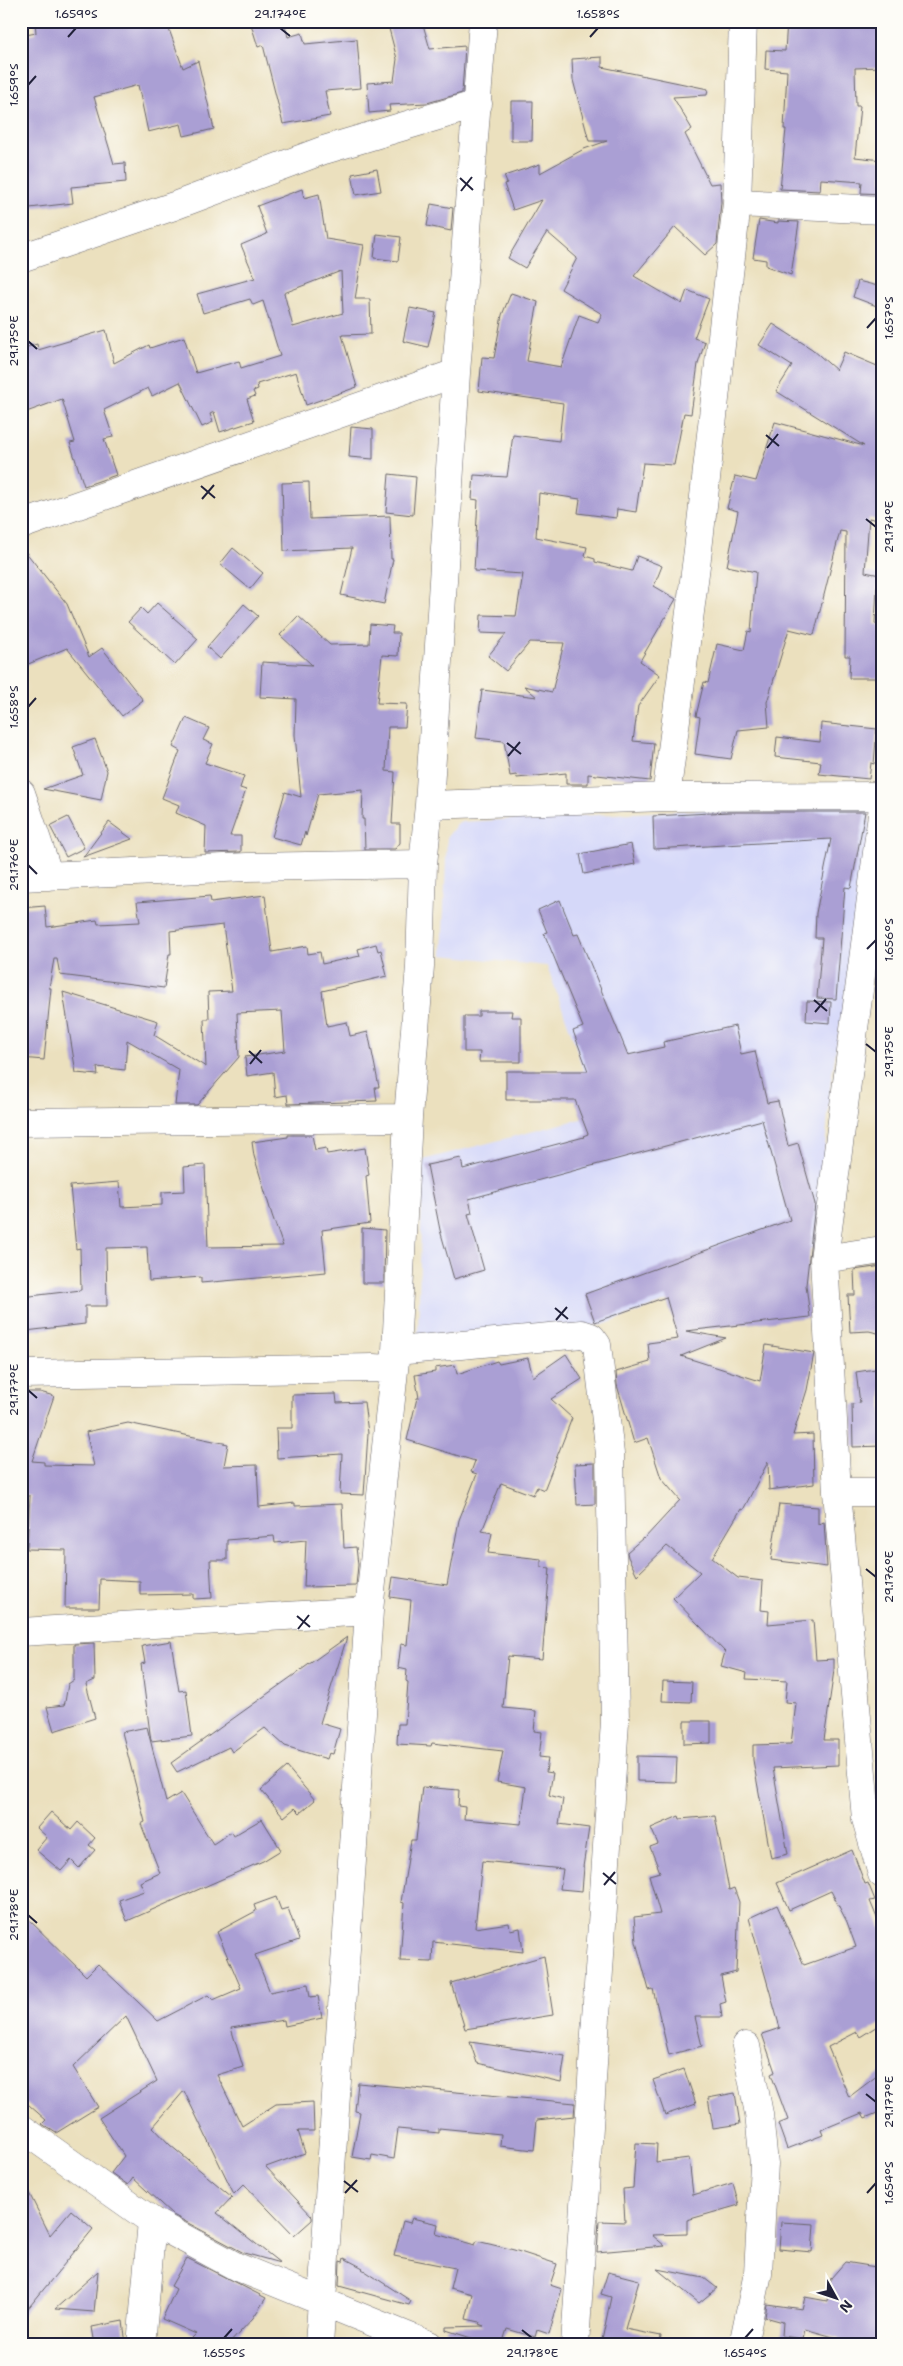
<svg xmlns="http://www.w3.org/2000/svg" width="903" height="2366" viewBox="0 0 903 2366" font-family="'Shantell Sans',sans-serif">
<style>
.built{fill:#d5d8f9}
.building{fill:#aa9fd4;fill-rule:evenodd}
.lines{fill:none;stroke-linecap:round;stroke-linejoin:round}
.minor-casing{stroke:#686469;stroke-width:29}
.minor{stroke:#fff;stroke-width:28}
.ticks{fill:none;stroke:#22223b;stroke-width:2}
.neatline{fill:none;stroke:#22223b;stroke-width:2}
.ticks-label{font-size:12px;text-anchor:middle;fill:#22223b}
</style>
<rect width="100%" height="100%" fill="#fdfcf7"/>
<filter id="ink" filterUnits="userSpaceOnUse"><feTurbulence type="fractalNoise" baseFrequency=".02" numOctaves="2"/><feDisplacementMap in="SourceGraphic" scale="10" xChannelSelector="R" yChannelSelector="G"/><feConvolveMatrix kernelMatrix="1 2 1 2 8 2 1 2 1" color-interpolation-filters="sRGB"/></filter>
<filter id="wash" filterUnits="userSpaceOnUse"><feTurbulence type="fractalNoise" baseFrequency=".0096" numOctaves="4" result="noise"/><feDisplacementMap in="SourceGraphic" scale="20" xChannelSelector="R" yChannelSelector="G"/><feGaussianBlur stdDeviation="1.12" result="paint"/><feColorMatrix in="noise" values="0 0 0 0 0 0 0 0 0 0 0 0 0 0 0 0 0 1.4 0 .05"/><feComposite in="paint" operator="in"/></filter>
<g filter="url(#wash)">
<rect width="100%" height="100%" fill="#ebe0be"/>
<path class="built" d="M870 801V848L831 1080 816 1247 603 1325 418 1337 423 1160 596 1115 574 1041 547 966 442 955 447 837 459 822Z"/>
<g id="blocks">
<path class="building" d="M35 21H166L183 68 198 61 214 129 184 136 181 124 148 132 138 85 94 97 114 164 125 163 126 182 71 187 73 203 21 209V36L36 33Z
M250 21H284L288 37 302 33 305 44 357 39 361 88 325 91 330 116 283 124 263 45 258 47Z
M387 21H422L430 49 465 46 462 93 427 103 389 105 390 111 369 113 367 83 394 81 397 59Z
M787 21H882V67L855 68 856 106H860L855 157 882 160V194L861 193 862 182 821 179 820 191 780 189 786 129H784L787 71 765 69 766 50 785 51Z
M602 57V67L708 89 707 95 673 97 692 129 685 134 710 184 720 183 721 202 717 244 705 255 675 227 634 276 682 304 687 290 709 299 694 338 705 342 698 364 691 414 684 413 674 465 643 463 636 512 617 509 616 518 578 513 580 499 539 493 536 537 587 547 585 556 595 559V562L632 571 637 556 662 566 654 586 676 599 640 661 660 675 638 706 633 741 654 743 650 781 588 774V784H566V773L517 778 516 775 510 776 504 741 476 738 482 690 537 697 524 686 552 692 564 643 530 642 506 671 488 656 506 634 480 633 481 615 516 616 523 574 474 571 478 500 472 499 474 475 507 477 513 435 559 441 563 403 479 391 482 357 494 358 502 315 511 293 538 302 527 361 561 367 579 315 598 322 602 314 561 289 577 258 547 232 525 268 508 258 542 200 513 210 504 184 507 183 504 176 540 164V173L584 149 607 141H589L573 80 572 59Z
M511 101H533L532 141H511Z
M377 169 381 191 356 195 352 174Z
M302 189 304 198 319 194 326 239 364 245 355 299H370L371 334 342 335 357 387 306 405 296 372 257 384 258 389 253 391 255 396 247 399 254 421 220 432 214 412 210 414 213 422 202 427 180 382 152 396 148 388 104 410 113 437 104 439 116 475 84 486 70 443 75 442 62 399 21 414V349L37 344 38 350 106 330 114 363 149 345 150 348 184 337 196 373 239 361 241 368 280 356 263 301 253 305 250 299 203 313 197 294 255 278 241 245 267 234 257 206ZM341 271 343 313 293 327 284 293Z
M431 204 453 208 451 231 427 226Z
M759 220 778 223V221L799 222 791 275 766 266V260L753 258Z
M377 234 401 237 398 261 374 258Z
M858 281 882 287V308L853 297Z
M410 308 436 313 428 347 403 341Z
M773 324 812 349 836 370 844 352 882 368V521L869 518 865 572 880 575 877 588 875 624 882 626 881 678H849L850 656H845L846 532 840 531 814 635 789 629 767 702 769 727 738 730 731 759 695 754 700 717 696 716 704 682 708 683 717 644 744 650 748 631 751 632 756 572 727 566 738 511 727 508 735 476 756 481 775 422 864 446 776 391 792 366 759 345Z
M351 427 373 429V459L349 457Z
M389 474 416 477 413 515 386 512Z
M309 482 310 519 390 516 391 559H393L384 604 341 595 352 548 284 551 282 483Z
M21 546 67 604 89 657 102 648 143 700 122 716 67 648 21 667Z
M233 548 263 573 250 589 220 564Z
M157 603 198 639 175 665 128 622 141 608 147 614Z
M244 604 258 616 220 659 207 647Z
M298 616 330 645 369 644 370 624 393 626 392 633H399L398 656 382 655 377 703 407 704 405 727H388L386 771 395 772 392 824H400V843L395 849H365L364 819H362L363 790 318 794 306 836 305 832 301 845 272 837 285 792 301 797 295 735 296 699 260 697 262 662 312 665 280 635Z
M186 718 209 728 203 740 213 744 205 763 244 776 240 788 246 790 230 836H241V852L205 853 206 826 176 813 179 805 162 798 180 751 173 747Z
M821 723 877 729 874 764 871 763 869 779 819 774 821 762 775 757 777 737 820 742Z
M95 739 107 771 101 800 43 789 83 775 73 747Z
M729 812H865L851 888 845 887 836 999 817 998 822 938H815L816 913 831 839 654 849 653 816Z
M68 817 84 848 66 857 50 826Z
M109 822 132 839 83 857Z
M631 844 635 864 584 874 580 854Z
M265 895 272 952 307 946 308 954 320 952 322 964 360 956 358 949 376 944 378 951 381 950 387 976 322 991 327 1026 347 1022 350 1036 368 1032 379 1087H375L377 1101 288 1104 287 1095 275 1097 273 1072 247 1076 245 1057 285 1051 282 1011 237 1013 239 1057 197 1105H175L179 1070 127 1040 125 1070 97 1067 98 1075 76 1073 63 992 158 1021 154 1035 206 1067 204 1019H209L208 992 232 991 223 925 170 931 171 954H169L164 988 60 975 57 959H54L49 988H51L44 1060 21 1058V970H26L21 908 45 906 47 927 97 920 98 924 140 922 137 902 210 896 211 902Z
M560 900 574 935 578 934 628 1055 664 1047 663 1042 735 1026 741 1054 755 1051 767 1103 778 1101 788 1146 798 1143 815 1204 806 1285 810 1317 686 1331 726 1338 681 1356 760 1381 766 1345 814 1353 807 1390 793 1435 813 1434 814 1484 769 1490 768 1462 743 1510 741 1509 712 1558 738 1578 763 1581 761 1610 769 1611 768 1624 813 1620 816 1660 834 1659V1670L824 1740H838V1765L773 1768 788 1854 771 1858 753 1760V1745L791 1744 796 1703 785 1702 787 1681 746 1679 747 1673 721 1666 725 1652 673 1598 700 1572 667 1546 637 1575 628 1557 627 1552 643 1538 644 1539 680 1500 661 1478 648 1438 634 1443 617 1385 616 1372 650 1362 648 1343 678 1339 666 1297 595 1322 585 1294 790 1220 762 1120 469 1199 472 1213 468 1214 484 1270 454 1279 440 1230 427 1165 461 1158 463 1169 584 1137 583 1136 588 1134 575 1100H506V1071H588L573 1031 583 1027 544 933 547 932 538 910Z
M807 1001 831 1002 830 1023 806 1021Z
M479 1011H512L511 1017H521V1062H479L480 1052H464V1016H479Z
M288 1135H312L315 1150 326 1148 327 1154 365 1148 369 1175 366 1176 370 1223 322 1230 326 1272 201 1283V1277L149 1281 147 1247 106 1248 107 1306H85V1324L26 1331 22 1297 81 1290 80 1248 76 1249 70 1186 119 1182 121 1207 162 1205V1192L185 1191 184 1167 205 1165 208 1247 283 1246 272 1215 254 1156 252 1142 288 1137Z
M362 1228 385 1230 384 1283H362Z
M882 1266V1334L869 1331 850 1332 848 1295H855L854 1270Z
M566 1354 582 1379 551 1399 572 1418 544 1490 537 1487 533 1495 501 1483 482 1531 492 1533 488 1553 541 1559V1567L550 1568 542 1659 508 1656 503 1708 536 1711 534 1731 542 1732 539 1757 548 1758 546 1772 553 1773 549 1795 563 1799 559 1824 589 1828 583 1867H584L582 1891 560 1889 563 1869 482 1861 475 1928 509 1923 510 1930 520 1928 523 1952 433 1942 432 1962 400 1961 404 1903 401 1902 411 1840H416L422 1787 459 1790 458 1806 465 1807 464 1819 521 1824 526 1787 497 1782 503 1751 432 1743 431 1746 397 1744 398 1724H405L408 1682 406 1681 407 1670 398 1668 401 1644 407 1645 411 1600 390 1597 393 1577 447 1585 459 1520 477 1474 471 1472 475 1461 407 1440 417 1398H419L415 1375 435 1372V1368L455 1365 457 1374 497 1361 499 1364 528 1358 533 1377Z
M882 1368V1446L853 1447 852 1404 860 1403 856 1372Z
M21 1392H40L54 1396 32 1461 44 1462V1465L94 1466 86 1432 128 1423 228 1444 224 1466 257 1465 259 1507 295 1503V1506L342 1504 344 1548 356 1547 358 1565 356 1586 304 1587 306 1540 275 1543 274 1536 227 1540V1560H210L212 1598 193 1599V1594L140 1595V1581L100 1579 99 1608H65L66 1550 27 1549 30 1496 21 1495Z
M336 1394 337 1403 364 1402 368 1433 364 1495 340 1494 342 1454 277 1458 276 1428H292V1395Z
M595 1463V1504L577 1505 575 1464Z
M779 1504 818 1507V1524L824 1522 827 1567 771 1560Z
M347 1637 320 1723 340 1729 333 1754 329 1753 327 1759 285 1746 265 1728 232 1752 229 1747 177 1772 171 1763Z
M171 1641 179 1691 186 1690 192 1736 151 1741 141 1664 145 1663 142 1646Z
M94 1643 95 1680 86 1684 95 1718 54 1731 47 1707 64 1705 65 1702 68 1684 74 1680V1644Z
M663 1681 692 1682 691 1702 662 1701Z
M684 1721H711V1743L684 1744Z
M147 1727 166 1802 181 1793 213 1844 231 1832 233 1836 262 1819 281 1850 263 1861 127 1921 119 1900 144 1891 140 1882 160 1873 141 1824 145 1822 122 1732Z
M637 1756 677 1757 676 1782 637 1781Z
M287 1767 315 1800 300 1813 295 1808 284 1817 261 1790Z
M51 1812 71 1830 78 1822 95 1838 89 1845 95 1850 79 1868 71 1860 61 1871 36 1850 47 1837 37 1828Z
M679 1816 680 1819 715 1816 729 1890 734 1888 739 1902 736 1972 721 1976 726 2002 720 2004 722 2017H695L702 2046 669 2055 653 1989 649 1990 636 1942 634 1917 660 1914 649 1875 660 1872 650 1847 658 1844 651 1828Z
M852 1850 865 1884 868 1883 875 1900 870 1901 882 1930V2023L860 2037 857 2032 828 2047 849 2097 882 2072V2111L865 2118 862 2113 821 2130 823 2135 787 2149 778 2124 788 2120 771 2074 775 2072 762 2034 780 2028 749 1918 777 1905 804 1965 856 1947 847 1922 831 1891 789 1910 777 1883Z
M276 1897 281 1910 288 1908 299 1940 255 1955 270 1992 308 1984 310 1997 318 1996 322 2018 285 2026 284 2020 231 2028 243 2067 217 2075 242 2126 276 2104 313 2102 314 2131H298L305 2153 266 2167 312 2216V2220L294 2236 244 2184 234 2194 184 2091 153 2127 170 2145 232 2197 217 2213 280 2263 244 2253 173 2215 133 2178 128 2185 111 2173 124 2156 99 2118 157 2081 126 2016 73 2067 98 2107 56 2133 42 2124 46 2120 21 2098V1912L86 1976 98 1964 158 2021 208 1995 213 2000 241 1988 217 1932 256 1911 254 1905Z
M544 1956 553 2015 465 2029 451 1983Z
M470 2042 565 2056 561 2082 477 2063Z
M684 2069 696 2104 665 2115 653 2080Z
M358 2083 575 2103 574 2116 537 2120 534 2150 500 2146 501 2134 439 2128V2133L398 2129 394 2159 372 2155 371 2160 352 2157 360 2112 355 2111Z
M735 2093 740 2124 713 2128 708 2098Z
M636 2143 657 2144 656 2162 689 2158 693 2195 733 2183 739 2205 687 2220V2234L652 2235 665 2246 597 2252 599 2221 625 2222 623 2189 633 2188Z
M21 2177 50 2235 71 2210 93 2229 21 2317Z
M412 2218 438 2224 436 2234 475 2245 477 2241 514 2250 557 2264 550 2285 562 2289 549 2334 537 2330 535 2337 507 2329 502 2345H487V2343L446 2330V2327L484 2326 479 2324 480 2322 466 2319 472 2294 450 2288 455 2268 394 2256 403 2221 410 2223Z
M781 2222 814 2224 812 2252 779 2249Z
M187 2258 266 2298 253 2318 228 2345H185L196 2334 162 2319 176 2289 171 2286Z
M344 2258 363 2268 362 2269 411 2301 409 2305 339 2286 340 2261 343 2262Z
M845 2262 882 2268V2333L873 2345H847L837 2338 805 2329 803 2339 782 2336 783 2322 765 2317 767 2304 802 2309 805 2297 827 2301 831 2278Z
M657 2269 704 2278 717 2288 699 2303Z
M98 2271 94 2312 55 2309Z
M608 2272 639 2280 625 2329 661 2336 660 2345H601L611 2297 601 2294Z
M123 2321 126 2345H95L92 2327Z"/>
</g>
</g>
<g filter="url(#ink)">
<use href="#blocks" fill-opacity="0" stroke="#686469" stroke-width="1"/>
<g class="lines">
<g class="minor-casing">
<path id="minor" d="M737 203 882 210
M21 258 174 206 324 150 478 104
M21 525 456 373
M21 793 49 876
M666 797 698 550 737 203 743 21
M429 805 666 797 882 796
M882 814 824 1259 837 1492 866 1819 882 1874
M21 877 247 867 423 864
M21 1122 408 1118
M824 1259 882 1250
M396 1351 582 1334 591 1337 597 1345 610 1454 615 1721 575 2345
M21 1374 373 1368 393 1369
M837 1492H882
M21 1632 369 1611
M21 2128 152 2221 237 2267 429 2345
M141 2345 152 2221
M319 2345 369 1611 396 1351 408 1118 420 966 423 864 429 805 456 373 483 21
M743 2345 758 2273 764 2164 759 2114 746 2046"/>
</g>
<use href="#minor" class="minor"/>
</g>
</g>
<path class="ticks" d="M280 28 290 36M68 37 76 28M590 37 598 28M28 85 36 76M460 178 473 190M461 191 472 177M867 328 876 318M28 341 37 349M766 435 779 446M767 448 778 434M201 486 215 498M202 499 214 485M866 519 876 527M28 707 36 698M507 743 521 754M508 756 520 742M28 865 37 874M867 949 876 940M814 1000 827 1011M815 1012 826 999M866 1044 876 1052M249 1051 262 1063M250 1064 261 1050M555 1308 568 1319M556 1320 567 1307M28 1390 37 1398M866 1569 876 1577M297 1616 310 1627M298 1629 309 1615M603 1873 616 1884M604 1885 615 1872M28 1915 37 1923M866 2094 876 2102M344 2181 358 2192M345 2193 357 2180M867 2193 876 2183M522 2330 532 2338M224 2338 232 2329M745 2338 753 2329"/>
<rect width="903" height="2366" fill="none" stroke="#fdfcf7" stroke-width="55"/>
<g transform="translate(836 2298) rotate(130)" stroke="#fdfcf7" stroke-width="4" paint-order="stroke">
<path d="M0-4L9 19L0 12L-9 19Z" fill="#22223b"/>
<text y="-8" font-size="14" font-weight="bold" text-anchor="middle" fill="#22223b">N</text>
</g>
<rect x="28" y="28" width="848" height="2310" class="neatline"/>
<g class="ticks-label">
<text x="76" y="18">1.659°S</text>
<text x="280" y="18">29.174°E</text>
<text x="598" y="18">1.658°S</text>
<text transform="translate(14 85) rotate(-90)" y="4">1.659°S</text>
<text transform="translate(889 318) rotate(-90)" y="4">1.657°S</text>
<text transform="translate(14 341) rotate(-90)" y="4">29.175°E</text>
<text transform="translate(889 527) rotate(-90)" y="4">29.174°E</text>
<text transform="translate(14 707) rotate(-90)" y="4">1.658°S</text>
<text transform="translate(14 865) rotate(-90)" y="4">29.176°E</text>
<text transform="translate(889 940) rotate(-90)" y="4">1.656°S</text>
<text transform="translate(889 1052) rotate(-90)" y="4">29.175°E</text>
<text transform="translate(14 1390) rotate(-90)" y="4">29.177°E</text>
<text transform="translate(889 1577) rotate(-90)" y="4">29.176°E</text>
<text transform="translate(14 1915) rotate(-90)" y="4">29.178°E</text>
<text transform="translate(889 2102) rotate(-90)" y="4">29.177°E</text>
<text transform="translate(889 2183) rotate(-90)" y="4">1.654°S</text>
<text x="224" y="2357">1.655°S</text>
<text x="532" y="2357">29.178°E</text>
<text x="745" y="2357">1.654°S</text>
</g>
</svg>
